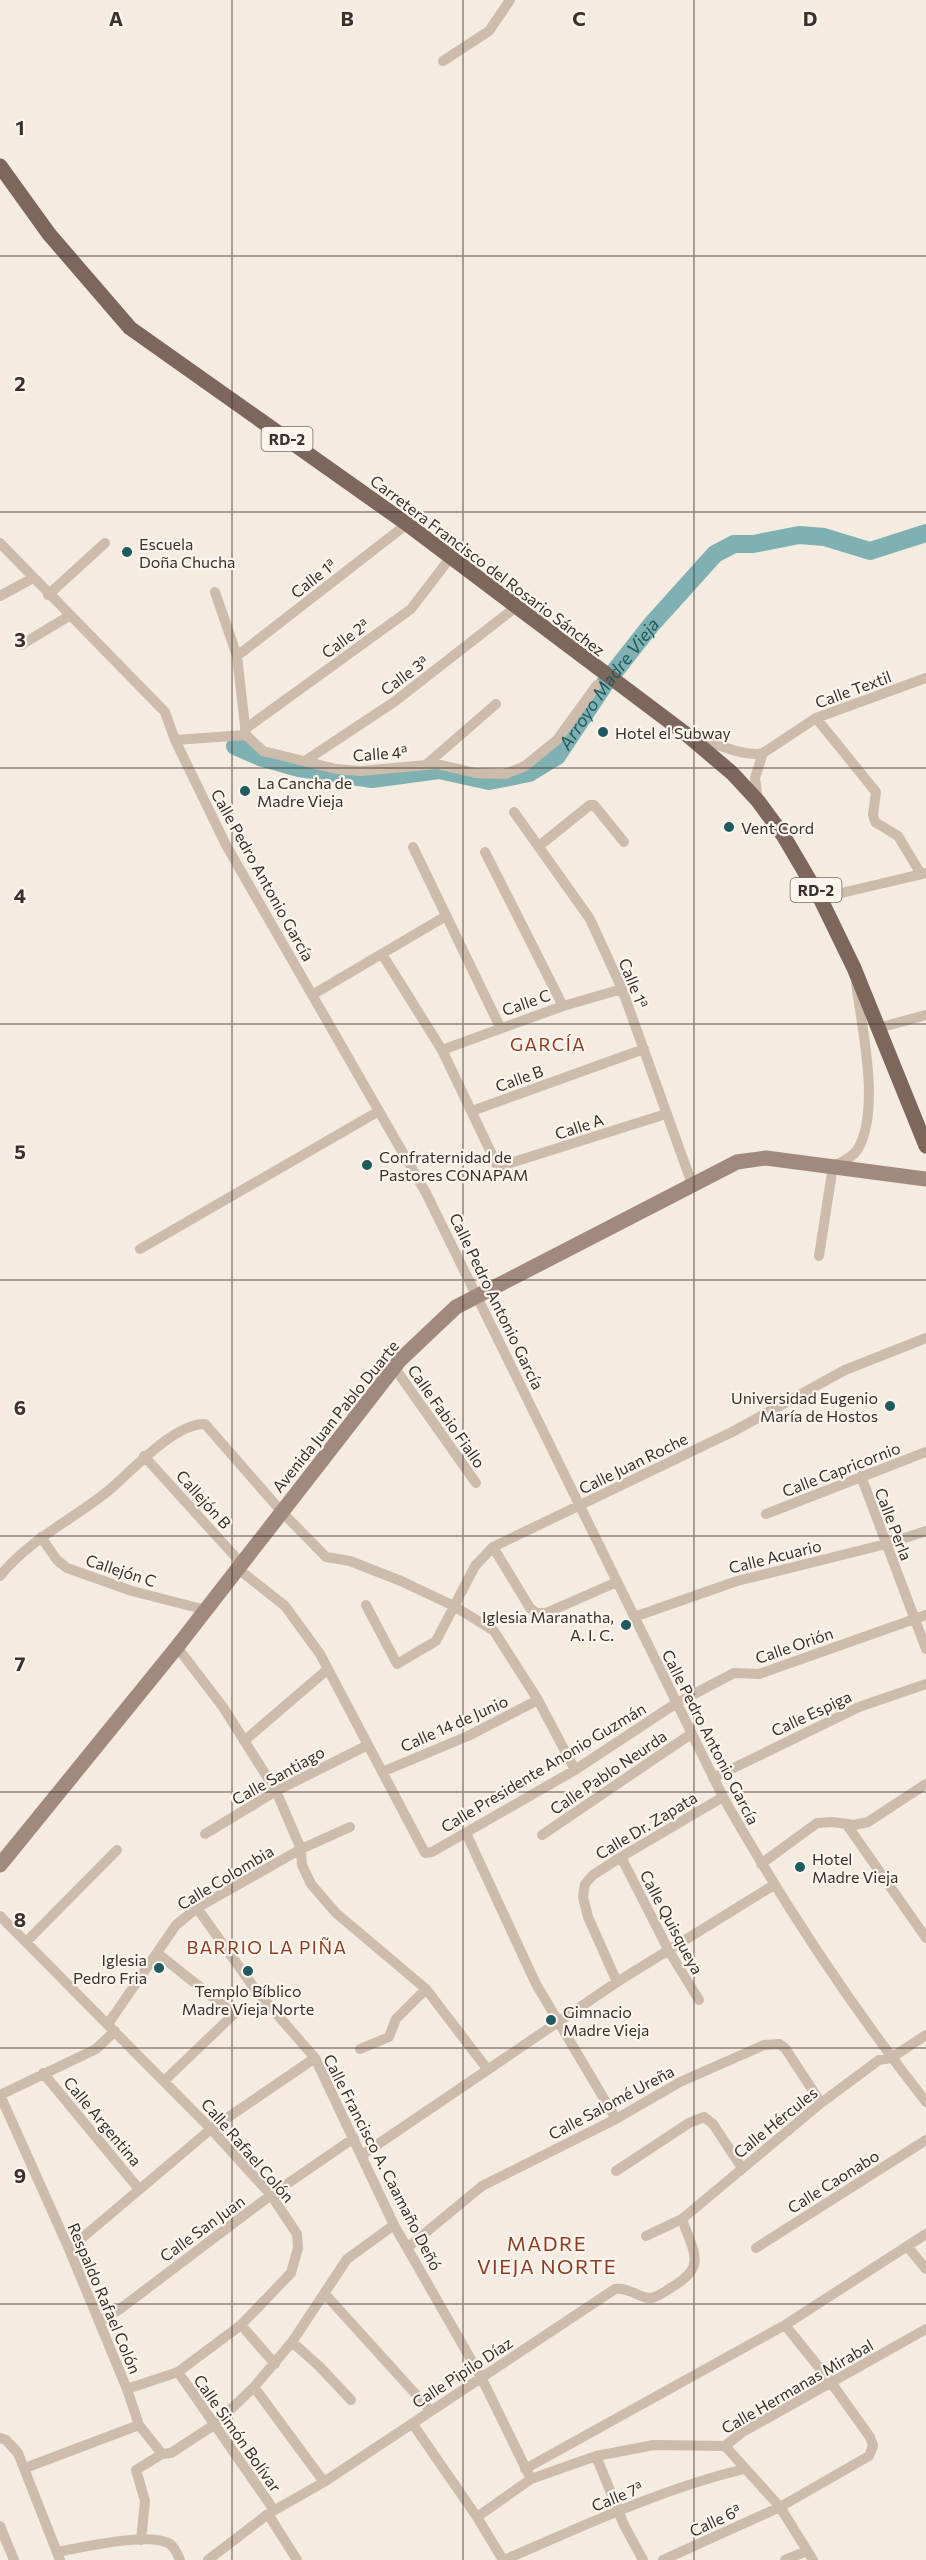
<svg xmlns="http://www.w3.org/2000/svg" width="926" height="2560" viewBox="0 0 926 2560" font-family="Commissioner,sans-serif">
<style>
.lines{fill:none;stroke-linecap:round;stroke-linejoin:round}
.river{stroke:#7fb0b2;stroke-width:18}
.street{stroke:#cdbbac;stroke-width:10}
.secondary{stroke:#a18a7d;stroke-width:15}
.primary{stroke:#7d675c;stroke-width:15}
.grid{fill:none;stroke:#3b302b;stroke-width:1.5;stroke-opacity:0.55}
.poi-dot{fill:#1f5a5e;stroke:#fbf5ee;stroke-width:2}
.labels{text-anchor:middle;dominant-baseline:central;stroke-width:4.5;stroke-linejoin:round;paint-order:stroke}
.shield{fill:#fbf5ee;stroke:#756b66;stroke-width:1.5}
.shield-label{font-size:15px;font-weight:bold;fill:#3b302b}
.poi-label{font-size:16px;fill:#3b302b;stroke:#fbf5ee;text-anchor:start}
.street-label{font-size:16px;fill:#3b302b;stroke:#fbf5ee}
.water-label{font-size:18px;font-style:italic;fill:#1f5a5e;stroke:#fbf5ee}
.neighbourhood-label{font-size:18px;letter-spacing:1.5px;fill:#8c3b22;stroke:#fbf5ee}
.quarter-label{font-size:20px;letter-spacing:1.5px;fill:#8c3b22;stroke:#fbf5ee}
.grid-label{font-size:20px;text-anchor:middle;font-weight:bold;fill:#3b302b;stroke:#fbf5ee;stroke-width:4.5;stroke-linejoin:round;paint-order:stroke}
</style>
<rect width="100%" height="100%" fill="#f4ebe1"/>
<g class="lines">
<path class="river" id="s1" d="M235 746 260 757 299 768 372 779 439 770 489 781 529 773 557 756 604 685 651 625 715 554 734 544H753L799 535 824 537 870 551 926 533"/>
<path class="street" d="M443 61 489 31 510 0
M0 543 165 712 175 740 226 845 426 1193 723 1797C783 1903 851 2006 926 2102
M215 592 237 656 246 735 263 751 336 769 361 771 437 764 475 773 505 774 525 766 557 740 597 685
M48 595 105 543
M0 596 33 578
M21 645 69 616
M237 656 407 524
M816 718 876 792 873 815 875 822 898 836 921 874
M245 729 411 609 450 558
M690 735C711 741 743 758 763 753
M175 740 246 735
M305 761 394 702 516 607
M427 764 496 704
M758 801 755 778 763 753 816 718 926 678
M514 812 590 919 622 989 692 1184
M539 846 590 805H594L624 842
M413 847 500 1027
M485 852 563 1006
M820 898 926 873
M382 954 442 1050 498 1167 666 1114
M312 995 446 916
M878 1028 926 1015
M442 1050 563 1006 622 989
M472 1111 644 1049
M140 1249 379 1111
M819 1256 833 1166C843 1162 854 1157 859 1147 880 1107 862 1028 856 983
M394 1367 476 1483
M144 1456 241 1563
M861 1476 926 1649
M766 1514 926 1452
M41 1537 57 1560 67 1568 132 1591 206 1610
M493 1547 530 1608 537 1613H546L617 1582
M237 1568 285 1606 320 1654 425 1853 432 1852 575 1770 675 1704 734 1673 759 1674 926 1615
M0 1576C30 1539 72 1520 108 1491 130 1473 174 1423 205 1424L281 1511 326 1557 350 1561 401 1581 454 1606 494 1631 538 1700 575 1770
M366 1605 397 1664 436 1641 475 1566 493 1547 732 1432 845 1370 926 1338
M634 1617 737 1581 886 1544 926 1531
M177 1647 223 1707 276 1791 301 1849 302 1865 311 1884 336 1913 426 1989 488 2070
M244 1741 328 1669
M382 1772 468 1736 538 1700
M713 1778 859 1707 926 1684
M847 1825 926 1938
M466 1833 536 1984 616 2119
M205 1834 276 1791 368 1745
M542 1835 691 1734
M621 1857 669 1951 699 2000
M761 1864 817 1823 833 1822 854 1825 868 1822 926 1784
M197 1908 255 1989 315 2058 394 2225 481 2377 531 2479
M0 1916 211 2129 271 2195 297 2234 298 2248 291 2273 241 2325 178 2372 127 2389
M26 1942 117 1850
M157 1953 234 2014 164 2081
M617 1982 588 1917 583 1897 585 1884 593 1875 621 1857 723 1797
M108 2024 176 1925 197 1908 301 1849 350 1827
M360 2049 389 2037 396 2019 426 1989
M43 2073 139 2189
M0 2095 69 2249 127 2389 139 2425 162 2454 171 2453 214 2425 254 2387 292 2342 347 2259 394 2225
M0 2095 96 2049 115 2031
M362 2155 617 1982 774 1885
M616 2171 689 2123 704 2117 713 2124 742 2168
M646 2236 682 2219 821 2103 879 2060 891 2058 926 2035
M907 2246 926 2269
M407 2248 482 2186 616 2119 680 2082 764 2045 779 2044 785 2048 821 2103
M756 2248 926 2140
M69 2249 211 2129 315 2058
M325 2294 430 2410
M99 2322 120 2309 271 2195 354 2138
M241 2325 275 2364
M292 2342 319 2366 351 2400
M178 2372 274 2510
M254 2387 324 2482
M412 2423 477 2517 503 2560
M0 2438 6 2440 18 2453 60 2560
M725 2446 780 2507 813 2560
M596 2456 624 2525 643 2560
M25 2468 139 2425
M525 2469 785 2325 926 2234
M268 2514 297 2560
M477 2517 531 2479 596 2456 654 2445 725 2446 741 2433 926 2329
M0 2526 14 2560
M141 2540 145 2501 136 2470 162 2454
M57 2552C80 2548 151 2531 170 2544 175 2548 178 2555 180 2560
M208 2560 268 2514 324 2482 615 2289C631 2287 639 2299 651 2298 658 2297 666 2291 672 2287 708 2266 693 2252 682 2219
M504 2560C583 2526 661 2489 744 2469
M663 2560 780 2507 869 2456 873 2446 870 2437 830 2381 785 2325
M785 2560 807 2551"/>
<path class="secondary" d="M0 1865 177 1647 400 1360 456 1307 737 1162 766 1158 926 1179"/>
<path class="primary" d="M0 166 49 234 130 328 407 524 686 734 732 773 758 801 783 835 820 898 854 968 926 1146"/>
</g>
<path class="grid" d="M232 0V2560M463 0V2560M694 0V2560M0 256H926M0 512H926M0 768H926M0 1024H926M0 1280H926M0 1536H926M0 1792H926M0 2048H926M0 2304H926"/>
<g class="poi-dot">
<circle cx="127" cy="552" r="6"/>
<circle cx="603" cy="732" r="6"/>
<circle cx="245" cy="791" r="6"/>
<circle cx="729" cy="827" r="6"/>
<circle cx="367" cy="1165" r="6"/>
<circle cx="890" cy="1406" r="6"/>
<circle cx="626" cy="1625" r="6"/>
<circle cx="800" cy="1867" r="6"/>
<circle cx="159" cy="1968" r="6"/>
<circle cx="248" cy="1971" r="6"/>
<circle cx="551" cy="2020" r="6"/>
</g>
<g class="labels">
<g class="shield">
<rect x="261.5" y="427" width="51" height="24" rx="4.5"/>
<rect x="790.5" y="878" width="51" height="24" rx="4.5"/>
</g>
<g class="shield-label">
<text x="287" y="439">RD-2</text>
<text x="816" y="890">RD-2</text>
</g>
<g class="poi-label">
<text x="139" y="543">Escuela<tspan x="139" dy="18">Doña Chucha</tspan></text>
<text x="615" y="732">Hotel el Subway</text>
<text x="257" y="782">La Cancha de<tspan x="257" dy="18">Madre Vieja</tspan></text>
<text x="741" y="827">Vent Cord</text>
<text x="379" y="1156">Confraternidad de<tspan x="379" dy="18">Pastores CONAPAM</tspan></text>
<text x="878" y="1397" text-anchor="end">Universidad Eugenio<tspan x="878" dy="18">María de Hostos</tspan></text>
<text x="614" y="1616" text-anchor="end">Iglesia Maranatha,<tspan x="614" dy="18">A. I. C.</tspan></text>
<text x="812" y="1858">Hotel<tspan x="812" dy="18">Madre Vieja</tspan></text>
<text x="147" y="1959" text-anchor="end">Iglesia<tspan x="147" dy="18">Pedro Fria</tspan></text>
<text x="248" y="1990" text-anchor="middle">Templo Bíblico<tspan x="248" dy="18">Madre Vieja Norte</tspan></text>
<text x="563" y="2011">Gimnacio<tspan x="563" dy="18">Madre Vieja</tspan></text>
</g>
<g class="street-label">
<text transform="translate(488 565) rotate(37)">Carretera Francisco del Rosario Sánchez</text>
<text transform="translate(313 578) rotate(-38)">Calle 1ª</text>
<text transform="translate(345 638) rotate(-36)">Calle 2ª</text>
<text transform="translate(404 675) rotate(-36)">Calle 3ª</text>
<text transform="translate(853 689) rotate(-20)">Calle Textil</text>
<text transform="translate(380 753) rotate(-4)">Calle 4ª</text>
<text transform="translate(263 875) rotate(61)">Calle Pedro Antonio García</text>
<text transform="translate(634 983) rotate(68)">Calle 1ª</text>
<text transform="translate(526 1002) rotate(-19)">Calle C</text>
<text transform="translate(519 1078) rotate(-20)">Calle B</text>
<text transform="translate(579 1126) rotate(-18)">Calle A</text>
<text transform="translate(497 1301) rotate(64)">Calle Pedro Antonio García</text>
<text transform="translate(335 1416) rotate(-51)">Avenida Juan Pablo Duarte</text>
<text transform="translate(447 1416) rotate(55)">Calle Fabio Fiallo</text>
<text transform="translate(633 1463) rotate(-26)">Calle Juan Roche</text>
<text transform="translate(841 1469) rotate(-21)">Calle Capricornio</text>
<text transform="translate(204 1499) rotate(48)">Callejón B</text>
<text transform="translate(894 1524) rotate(69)">Calle Perla</text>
<text transform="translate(775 1556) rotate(-14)">Calle Acuario</text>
<text transform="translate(121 1570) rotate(18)">Callejón C</text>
<text transform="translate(794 1645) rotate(-19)">Calle Orión</text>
<text transform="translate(811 1713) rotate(-25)">Calle Espiga</text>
<text transform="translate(454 1723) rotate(-24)">Calle 14 de Junio</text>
<text transform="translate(711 1737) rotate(63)">Calle Pedro Antonio García</text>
<text transform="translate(543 1767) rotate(-31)">Calle Presidente Anonio Guzmán</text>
<text transform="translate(608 1772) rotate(-34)">Calle Pablo Neurda</text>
<text transform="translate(278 1775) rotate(-29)">Calle Santiago</text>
<text transform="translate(646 1825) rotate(-31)">Calle Dr. Zapata</text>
<text transform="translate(225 1877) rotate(-31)">Calle Colombia</text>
<text transform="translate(672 1922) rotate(62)">Calle Quisqueya</text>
<text transform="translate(611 2102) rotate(-28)">Calle Salomé Ureña</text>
<text transform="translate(103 2121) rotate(50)">Calle Argentina</text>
<text transform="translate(775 2122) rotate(-39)">Calle Hércules</text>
<text transform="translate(248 2150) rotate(49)">Calle Rafael Colón</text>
<text transform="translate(383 2162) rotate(63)">Calle Francisco A. Caamaño Deñó</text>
<text transform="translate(833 2181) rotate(-32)">Calle Caonabo</text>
<text transform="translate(202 2228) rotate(-36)">Calle San Juan</text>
<text transform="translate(105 2298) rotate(67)">Respaldo Rafael Colón</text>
<text transform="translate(462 2372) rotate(-33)">Calle Pipilo Díaz</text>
<text transform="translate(797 2386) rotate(-30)">Calle Hermanas Mirabal</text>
<text transform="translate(238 2433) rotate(55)">Calle Simón Bolívar</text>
<text transform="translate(617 2496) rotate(-22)">Calle 7ª</text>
<text transform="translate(715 2520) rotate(-25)">Calle 6ª</text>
</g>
<g class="water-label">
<text stroke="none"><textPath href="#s1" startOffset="423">Arroyo Madre Vieja</textPath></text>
</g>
<g class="neighbourhood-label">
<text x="548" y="1044">GARCÍA</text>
<text x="267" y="1947">BARRIO LA PIÑA</text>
</g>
<g class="quarter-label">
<text x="547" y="2243">MADRE<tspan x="547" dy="23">VIEJA NORTE</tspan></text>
</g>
</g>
<g class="grid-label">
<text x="116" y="26">A</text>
<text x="347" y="26">B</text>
<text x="579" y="26">C</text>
<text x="810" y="26">D</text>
<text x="20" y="135">1</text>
<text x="20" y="391">2</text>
<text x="20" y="647">3</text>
<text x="20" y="903">4</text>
<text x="20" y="1159">5</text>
<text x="20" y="1415">6</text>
<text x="20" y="1671">7</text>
<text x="20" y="1927">8</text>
<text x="20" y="2183">9</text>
</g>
</svg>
